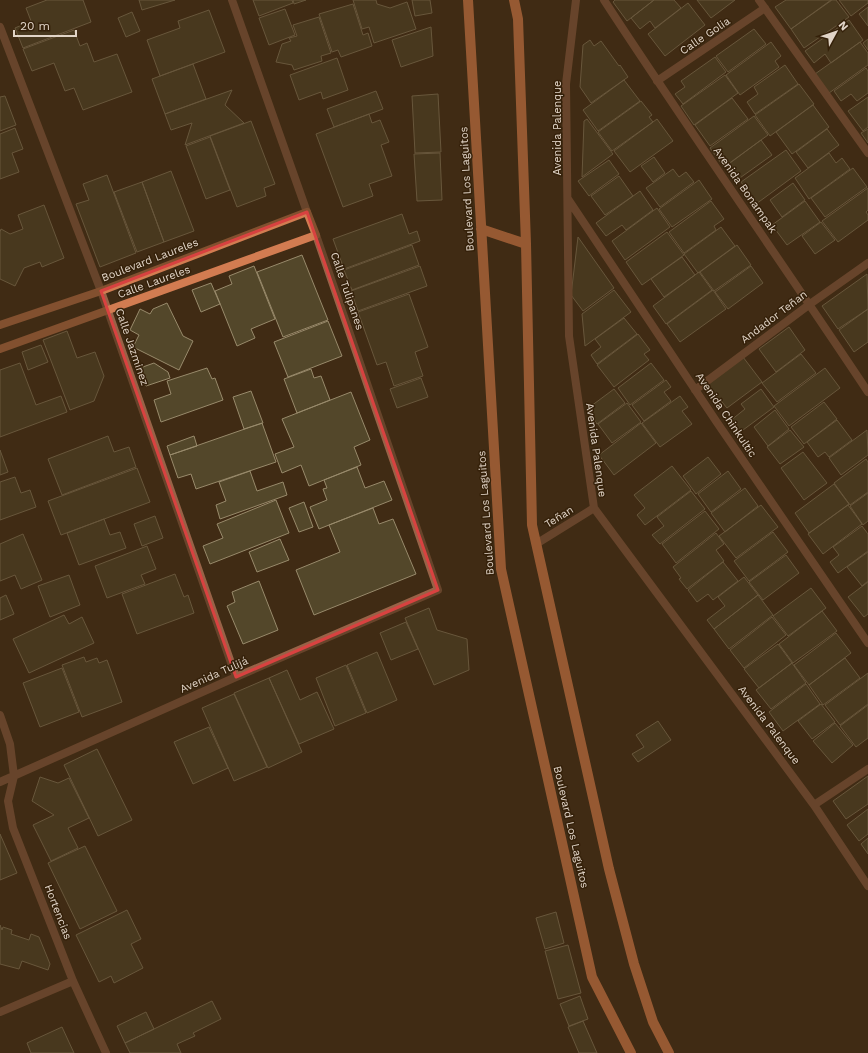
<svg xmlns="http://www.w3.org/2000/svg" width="868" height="1053" viewBox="0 0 868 1053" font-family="'Work Sans',sans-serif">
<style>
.building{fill:#53472a;stroke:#988a6b}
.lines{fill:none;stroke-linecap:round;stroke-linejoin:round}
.street{stroke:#986247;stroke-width:8}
.secondary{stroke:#d27c51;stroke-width:8}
.primary{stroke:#ff9057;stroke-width:10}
.marked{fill:none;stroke:#d84240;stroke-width:3;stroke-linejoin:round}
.labels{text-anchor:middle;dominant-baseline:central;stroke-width:3;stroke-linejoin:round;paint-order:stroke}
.street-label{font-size:11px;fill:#e1d4c7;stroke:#35210a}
</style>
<rect width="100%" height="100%" fill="#402b14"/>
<path class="building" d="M47 0H83L91 22 23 48 15 28 31 21 26 8Z
M139 0H175L142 10Z
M253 0H292L293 3 259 16Z
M293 0H306L294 4Z
M353 0H376L377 4 390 8 407 2 416 29 374 43 369 27 362 29Z
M412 0H430L432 13 415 16Z
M615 0H654L627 21 613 2Z
M654 0H674L681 8 655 28 650 21 640 29 631 18Z
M697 0H735L711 18Z
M786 0H831L791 29 775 7Z
M832 0H836L849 17 804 48 791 29Z
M839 0H868V3L851 16Z
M688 3 705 25 665 56 648 34Z
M353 4 363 35 368 33 372 46 341 57 338 50 332 52 319 14Z
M868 7V26L859 14Z
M285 9 295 35 269 45 259 18Z
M209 10 225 52 160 76 147 40 180 28 178 21Z
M132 12 140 31 126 37 118 18Z
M319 17 331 53 321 56 322 61 294 70 292 65 276 62 282 44 291 41 289 38 297 36 293 25Z
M849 20 863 40 831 63 825 54 814 63 805 51Z
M431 27 433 56 401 67 392 40Z
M754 29 766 44 728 72 716 56Z
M74 30 80 46 87 43 94 62 117 54 132 92 83 110 74 88 65 91 54 63 32 71 23 49Z
M868 39V50L863 43Z
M590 40 594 46 601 41 619 66 620 65 628 77 591 103 580 87 583 45Z
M771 42 781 56 775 61 779 67 740 95 726 75Z
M860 42 868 53V65L829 93 815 74Z
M715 57 726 72 683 104 675 94 685 87 681 81Z
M337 58 348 90 323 99 321 92 299 100 290 75Z
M193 64 206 99 165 114 152 79Z
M785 65 798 84 755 114 747 102 758 94 754 87Z
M866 68 868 71V93L857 101 851 94 841 101 834 91Z
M725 75 738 93 694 125 681 106Z
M624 80 640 101 598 131 583 110Z
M799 84 814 104 770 136 755 115Z
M232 90 225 105 244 123 185 145 192 123 171 130 165 114Z
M376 91 383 109 334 127 327 109Z
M438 94 441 152 415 153 412 96Z
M5 96 16 125 0 131V97Z
M868 97V127L863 131 848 111Z
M732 98 748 119 710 146 695 125Z
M641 101 652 115 649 117 653 122 612 151 598 132Z
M813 105 829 127 792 154 776 132Z
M369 114 372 123 380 120 389 142 381 145 392 176 369 184 373 196 343 207 316 134Z
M754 116 768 135 724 167 710 148Z
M587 119 613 154 582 177 584 121Z
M657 119 673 141 630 172 614 151Z
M251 121 275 184 264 188 266 196 237 207 210 136Z
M15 128 23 149 12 153 19 172 0 179V134Z
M827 129 839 145 808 168 796 152Z
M868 129V143L861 133Z
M210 137 230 190 206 199 186 146Z
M761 140 772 155 737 180 726 166Z
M786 150 801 171 756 204 741 182Z
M440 153 442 200 417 201 414 154Z
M829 153 836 163 842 158 850 169 809 199 795 178Z
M654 157 665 173 653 182 641 166Z
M609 160 619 174 589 196 578 181Z
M853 168 867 187 825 217 811 198Z
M673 169 679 177 686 172 694 182 660 207 646 188Z
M171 171 194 231 164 242 142 182Z
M107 175 136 253 100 267 76 204 89 200 83 184Z
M619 176 633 196 605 215 591 196Z
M699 180 712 199 672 227 659 209Z
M142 182 164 242 137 252 114 192Z
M793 183 805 200 782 217 770 200Z
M868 188V210L866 212 868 215V220L838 242 822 221Z
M640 191 653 210 626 230 622 225 606 236 596 223Z
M711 201 724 219 714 226 716 230 684 253 669 232Z
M805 201 820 222 787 245 772 225Z
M44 205 64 258 42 267 40 262 24 268 15 286 0 279V232L1 229 10 234 23 229 18 215Z
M657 208 670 227 625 260 612 241Z
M402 214 409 234 417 231 420 241 344 269 333 239Z
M821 222 835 240 815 254 802 236Z
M721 227 735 246 698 273 684 254Z
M667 232 684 255 642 285 626 262Z
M578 237 614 288 583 311 571 295Z
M412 245 419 265 352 290 344 270Z
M737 245 751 265 714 291 700 272Z
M302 255 328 320 283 337 257 272Z
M682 257 695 275 664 297 651 279Z
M254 266 275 319 251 329 255 338 237 346 215 291 232 284 229 276Z
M420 266 427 286 358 311 351 291Z
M751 266 763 283 728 309 715 292Z
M699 272 712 290 666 324 653 306Z
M867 274 868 309 838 329 822 306Z
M211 283 220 304 201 312 192 290Z
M614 290 631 312 585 346 582 314Z
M713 290 726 309 680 342 667 324Z
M409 294 428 347 415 352 423 376 394 386 386 362 377 365 358 312Z
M167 303 183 336 193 341 179 370 133 347 139 335 130 330 140 309 150 314 153 309Z
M868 309V342L854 352 839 330Z
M624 318 637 334 597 364 591 355 601 347 595 339Z
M328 321 342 356 288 377 274 342Z
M789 327 805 350 776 372 759 349Z
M67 331 77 358 95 352 104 376 94 401 70 410 43 340Z
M638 334 650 350 644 354 649 360 614 387 597 365Z
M41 345 48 362 28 370 22 352Z
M801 354 816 373 777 402 762 383Z
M743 357 762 382 727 408 717 396 712 400 703 387Z
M20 363 36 405 61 396 67 412 0 437V370Z
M154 363 168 372 170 378 146 386 140 368Z
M651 363 664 380 630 405 618 388Z
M207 368 212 379 215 378 223 400 161 422 154 400 171 394 167 381Z
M825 368 840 388 789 426 774 406Z
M311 369 314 378 321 376 330 400 297 413 284 379Z
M421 378 428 397 397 408 390 389Z
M666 380 671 387 664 392 671 401 644 421 632 405Z
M614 389 625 403 597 424 587 409Z
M761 389 774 407 739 433 730 421 745 409 741 404Z
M251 391 263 423 244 429 233 397Z
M351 392 370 440 354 447 361 465 309 486 301 465 282 473 275 454 294 447 282 419Z
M680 396 688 407 682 411 692 424 660 447 642 423Z
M824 402 837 419 804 444 791 427Z
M627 403 641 422 612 443 598 424Z
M775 410 789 429 768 446 754 427Z
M837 420 852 440 829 457 825 452 818 457 807 442Z
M262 423 276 462 196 489 191 474 178 478 170 455Z
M641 423 656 443 614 475 599 455Z
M790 430 804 447 780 464 767 447Z
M867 430 868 455 841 475 829 458Z
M108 436 114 452 129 447 136 467 62 495 48 459Z
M194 436 197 446 170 455 167 446Z
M0 450 8 472 0 475Z
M803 452 827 483 804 500 781 468Z
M708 457 721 474 696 494 683 476Z
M866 459 868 462V492L850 505 834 483Z
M672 466 691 490 645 525 637 515 645 508 634 495Z
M357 467 365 488 384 481 392 500 319 529 310 507 327 500 323 489 327 488 324 480Z
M137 468 150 502 61 535 48 501Z
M250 471 257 491 283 482 287 495 220 519 216 505 226 501 219 482Z
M728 471 741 489 711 512 698 494Z
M15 477 21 493 30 490 36 507 0 520V482Z
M834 484 849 504 809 533 795 513Z
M745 488 758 506 725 532 711 513Z
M691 491 705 509 660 544 652 535 664 526 657 517Z
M868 493V521L863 525 850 506Z
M276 500 289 533 210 564 203 546 223 538 217 524Z
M304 502 313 527 299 532 289 508Z
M761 505 778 527 736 558 719 536Z
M848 505 862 524 823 554 808 534Z
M373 508 379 524 393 519 416 574 314 615 296 570 340 552 329 525Z
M705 511 719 529 676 563 662 544Z
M155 516 163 538 142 546 134 524Z
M104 519 110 535 120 532 126 548 79 565 67 533Z
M862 526 868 534V551L838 573 830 562 839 555 833 547Z
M773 532 788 552 749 581 734 561Z
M716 533 724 544 716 550 724 561 687 589 679 579 681 578 673 567Z
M23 534 42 580 21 589 15 575 0 581V544Z
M280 539 289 560 257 572 249 552Z
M147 546 156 569 141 575 145 584 107 598 95 566Z
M868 552V581L862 586 847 567Z
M786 555 799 573 763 600 749 582Z
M723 562 738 581 713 600 708 594 697 602 688 590Z
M175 574 184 597 188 595 194 613 137 634 122 594Z
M69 575 80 605 50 617 38 586Z
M744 577 758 595 714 629 707 620 725 606 718 597Z
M259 581 278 630 243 644 227 606 235 602 232 592Z
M868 582V614L864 617 848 597Z
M811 588 826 608 788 636 773 616Z
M6 595 14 614 0 620V598Z
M758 595 773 615 729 649 714 629Z
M429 608 437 630 467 639 469 670 434 685 405 618Z
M822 611 837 631 793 663 779 644Z
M64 615 69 624 82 617 94 643 29 673 13 639Z
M772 617 786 635 744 668 730 650Z
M406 622 418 649 391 660 380 633Z
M836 633 851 653 809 685 794 665Z
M778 644 792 663 759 688 744 669Z
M377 652 397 700 367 713 347 665Z
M84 657 86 662 97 658 99 663 107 660 122 702 82 717 62 665Z
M845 658 860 678 823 705 809 685Z
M792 663 806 683 771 709 756 690Z
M346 665 366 713 335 726 316 678Z
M62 668 79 712 40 727 23 683Z
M287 670 300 700 317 692 334 729 299 744 269 678Z
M868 673V704L840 725 825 705Z
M269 678 302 752 268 768 234 693Z
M806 684 820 704 783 731 769 712Z
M234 694 267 767 234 781 202 708Z
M821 704 835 722 812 739 798 721Z
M868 705V738L856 747 840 726Z
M658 721 671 740 638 762 632 754 644 747 636 735Z
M835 723 853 745 832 763 813 741Z
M209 727 228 768 193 784 174 742Z
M97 749 132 820 98 836 64 765Z
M868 776V804L846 819 833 801Z
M40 777 58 783 69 778 89 818 68 828 78 848 51 861 33 825 54 815 32 801Z
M868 809V834L859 841 847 825Z
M0 834 17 873 0 880Z
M868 838V854L861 844Z
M85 846 117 911 80 929 48 863Z
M127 910 141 939 131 944 143 968 114 983 111 976 99 982 76 935Z
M556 912 564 943 545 949 536 918Z
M0 925 2 930 3 927 12 930 11 934 29 940 31 934 39 937 50 964 48 970 22 961 19 969 0 964Z
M568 945 581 993 558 999 545 951Z
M580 996 588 1019 569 1026 560 1004Z
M212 1001 221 1019 193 1033 195 1036 177 1044 181 1053H130L125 1043Z
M146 1012 154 1029 125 1043 117 1026Z
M583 1021 597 1053H579L568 1027Z
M62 1027 74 1053H31L27 1043Z"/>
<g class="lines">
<path class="street" d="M232 0 307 212
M576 0 566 84 569 336 594 508 814 805 868 886
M604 0C690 132 781 261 868 392
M759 0 868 153
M0 27 101 291 236 677
M657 81 765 8
M568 199 716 421 868 643
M695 390 810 304 868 263
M536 544 594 508
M0 715 10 744 14 776 8 801 13 828 73 981 106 1053
M0 782 236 677 438 590 316 235
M814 805 868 769
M0 1012 73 981"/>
<path class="secondary" d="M0 325 101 291 307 212 316 235 0 349"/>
<path class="primary" d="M468 0 501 569 592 977 631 1053
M514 0 518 19 526 244 532 525 609 869 634 964 653 1022 669 1053
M481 229 526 244"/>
</g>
<path d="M0 0H868V1053H0ZM307 212 438 590 236 677 101 291Z" fill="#402b14" fill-opacity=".55" fill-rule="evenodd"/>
<path class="marked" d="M307 212 438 590 236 677 101 291Z"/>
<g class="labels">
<g class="street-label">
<text transform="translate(705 36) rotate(-34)">Calle Golia</text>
<text transform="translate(557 128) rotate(-90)">Avenida Palenque</text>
<text transform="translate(467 189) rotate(-93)">Boulevard Los Laguitos</text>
<text transform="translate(745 190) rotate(55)">Avenida Bonampak</text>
<text transform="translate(150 260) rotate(-21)">Boulevard Laureles</text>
<text transform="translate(154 282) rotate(-20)">Calle Laureles</text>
<text transform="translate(347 291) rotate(71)">Calle Tulipanes</text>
<text transform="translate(774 317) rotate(-37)">Andador Teñan</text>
<text transform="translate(132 347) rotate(71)">Calle Jazminez</text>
<text transform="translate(726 415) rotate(56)">Avenida Chinkultic</text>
<text transform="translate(596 450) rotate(82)">Avenida Palenque</text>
<text transform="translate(486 513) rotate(-94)">Boulevard Los Laguitos</text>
<text transform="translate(559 517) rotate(-32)">Teñan</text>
<text transform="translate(214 675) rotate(-24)">Avenida Tulijá</text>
<text transform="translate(769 725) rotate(53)">Avenida Palenque</text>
<text transform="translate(571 827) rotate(77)">Boulevard Los Laguitos</text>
<text transform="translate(58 912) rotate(69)">Hortencias</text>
</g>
</g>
<g transform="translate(836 32) rotate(50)" stroke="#35210a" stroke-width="3" paint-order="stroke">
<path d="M0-3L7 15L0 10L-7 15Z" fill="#e1d4c7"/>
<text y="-6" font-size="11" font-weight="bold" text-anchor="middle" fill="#e1d4c7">N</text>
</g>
<path d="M14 30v6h62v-6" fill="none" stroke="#e1d4c7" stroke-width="2"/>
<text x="20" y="30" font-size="12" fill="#e1d4c7" stroke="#35210a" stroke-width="3" paint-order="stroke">20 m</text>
</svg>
